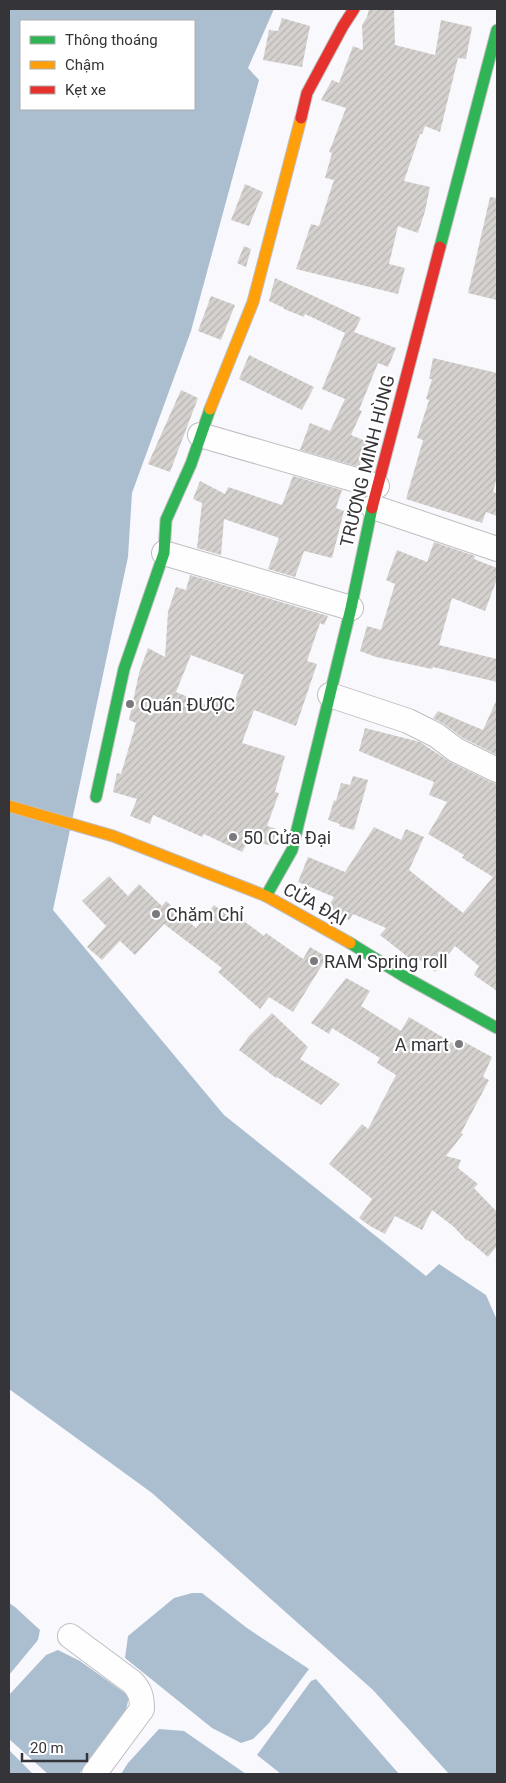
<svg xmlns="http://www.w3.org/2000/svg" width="506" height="1783" viewBox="0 0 506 1783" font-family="Roboto,sans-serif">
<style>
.water{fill:#abbed0;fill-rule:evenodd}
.building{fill:url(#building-hatch);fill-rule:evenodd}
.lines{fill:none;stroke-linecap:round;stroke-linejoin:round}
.street-casing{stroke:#bfbfc2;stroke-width:26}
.fast-casing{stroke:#bfbfc2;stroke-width:13}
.slow-casing{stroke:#bfbfc2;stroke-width:13}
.jam-casing{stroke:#bfbfc2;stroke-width:13}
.street{stroke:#fefeff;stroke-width:24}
.fast{stroke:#30b455;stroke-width:11}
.slow{stroke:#ff9f0a;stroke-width:11}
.jam{stroke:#e5322d;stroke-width:11}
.poi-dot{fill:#7a7a7e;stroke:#fff;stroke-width:2}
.labels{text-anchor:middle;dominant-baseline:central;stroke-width:4.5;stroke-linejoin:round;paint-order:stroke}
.street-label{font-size:18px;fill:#353539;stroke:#fff}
.poi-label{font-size:18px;fill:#353539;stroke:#fff;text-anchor:start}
</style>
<defs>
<pattern id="building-hatch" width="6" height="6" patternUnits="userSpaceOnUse" patternTransform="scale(1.25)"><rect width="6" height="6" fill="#d5d1ce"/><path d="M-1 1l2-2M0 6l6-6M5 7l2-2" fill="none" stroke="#b7b4b2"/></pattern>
</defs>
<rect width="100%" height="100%" fill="#f9f9fd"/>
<path class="water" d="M9 9H274L248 68 259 80 191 331 132 493 128 557 53 910 224 1115 426 1276 439 1264 486 1295 497 1320V1774H449L373 1690 152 1493 9 1389ZM21 21H194V109H21Z
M192 1593H202L247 1628 309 1669 269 1723 253 1739 241 1743 212 1728 125 1658 128 1636 174 1598Z
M9 1603 15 1607 40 1630 38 1640 9 1675Z
M58 1650 80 1661 129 1696 126 1711 79 1774H48L9 1739V1695L46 1655Z
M316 1679 399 1774H281L257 1755 311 1681Z
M159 1729 184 1731 246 1774H121L128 1763Z
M9 1750 33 1774H9Z"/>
<path class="building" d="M369 9H394L395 45 435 55 441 20 472 27 466 59 458 58 440 132 425 126 422 134H420L404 181 430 187 425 211 418 233 398 226 389 264 405 268 398 294 296 269 311 224 319 226 330 192 334 180 325 178 332 153 329 152 346 108 321 100 332 80 339 83 353 46 363 50 362 25 367 17Z
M282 18 310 26 302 67 263 60 269 30 278 31Z
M245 184 263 192 249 226 231 220Z
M490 197 497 198V300L468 293Z
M244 246 251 249 246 267 237 263Z
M275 278 361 318 354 332 396 348 388 367 378 363 359 410 362 411 351 435 368 442 359 467 300 450 310 423 330 431 345 399 322 389 345 333 305 314 304 317 284 309V308L269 301Z
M211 296 235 305 221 340 198 331Z
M249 355 314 387 302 410 239 379Z
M433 358 497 373V477L493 492 497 493V516L486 512 482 523 406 499 423 440 417 438 429 400 426 399 432 379H429Z
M181 390 198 398 170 472 148 464Z
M293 476 342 490 336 508 344 511 332 558 304 551 295 577 268 569 279 538 224 519 221 555 197 548 202 503 193 499 200 481 225 494 228 487 282 505Z
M434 542 475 556 474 559 497 568V579L485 611 452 598 439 645 497 659V682L433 667 432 669 376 657 360 651 367 626 381 630 395 584 386 580 397 550 427 562Z
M190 575 328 616 324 625 320 623 307 661 317 664 296 726 254 710 242 743 285 756 275 792 279 793 267 826 277 829 272 846 249 840 242 852 204 834 202 837 153 815 150 824 130 816 137 799 113 792 117 773 121 774 136 723 129 720 139 673 148 648 165 657 168 612 176 587 186 590ZM191 655 244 675 233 705 213 698 210 706 176 692Z
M497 699V755L463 738 444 724 433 718 438 711 483 730Z
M365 728 420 742 450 762 491 782 497 784V991L474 975 479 966 455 946 435 972 416 957 413 961 380 935 386 928 353 914 349 920 328 907 334 897 298 882 308 857 345 872 374 827 401 840 406 829 424 837 409 870 463 913 493 877 462 858 464 855 428 834 447 802 429 795 434 782 359 751Z
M353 776 368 780 354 830 339 826 340 824 328 820 334 800 336 801 341 783 350 785Z
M109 876 128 896 139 884 162 906 166 901 196 928 214 905 238 923 241 919 264 936 266 933 303 959 310 947 327 957 293 1012 269 997 260 1009 218 972 222 968 164 924 135 955 120 941 102 960 87 947 106 926 82 901Z
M346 978 370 991 361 1006 401 1031 409 1017 454 1044 457 1038 492 1057 483 1077 489 1080 461 1133 463 1134 446 1156 461 1160 458 1168 478 1184 474 1188 497 1212V1246L488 1257 468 1240 467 1241 454 1227 432 1210 422 1230 395 1216 385 1234 370 1226 359 1218 372 1199 329 1164 362 1124 368 1129 396 1075 377 1063 380 1058 332 1028 329 1034 311 1023Z
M272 1013 308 1047 300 1059 340 1084 321 1105 277 1077 276 1078 239 1050 249 1036Z"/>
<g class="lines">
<g class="street-casing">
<path id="street" d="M200 435 377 486
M373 507 497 549
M164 553 351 608
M330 695 408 721 436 735 456 750 497 770
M70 1636 132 1682C140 1690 142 1697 142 1709L94 1774"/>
</g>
<g class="fast-casing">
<path id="fast" d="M440 247 497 30
M96 797 124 669 164 553 166 520 191 464 210 409
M266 896 292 850 351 608 372 508
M350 943 405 977 497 1028"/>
</g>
<g class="slow-casing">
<path id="slow" d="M210 409 253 302 301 118
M9 806 113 836 266 896 350 943"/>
</g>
<g class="jam-casing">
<path id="jam" d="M301 118 307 93 343 26 354 9
M372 508 440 247"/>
</g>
<use href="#street" class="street"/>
<use href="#fast" class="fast"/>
<use href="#slow" class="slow"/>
<use href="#jam" class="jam"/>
</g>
<g class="poi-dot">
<circle cx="130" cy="704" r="5"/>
<circle cx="233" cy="837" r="5"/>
<circle cx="156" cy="914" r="5"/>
<circle cx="314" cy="961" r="5"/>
<circle cx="459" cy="1044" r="5"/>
</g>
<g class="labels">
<g class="street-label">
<text transform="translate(367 461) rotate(-76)">TRƯƠNG MINH HÙNG</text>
<text transform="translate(315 904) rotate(29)">CỬA ĐẠI</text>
</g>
<g class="poi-label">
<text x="140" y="704">Quán ĐƯỢC</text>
<text x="243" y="837">50 Cửa Đại</text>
<text x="166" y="914">Chăm Chỉ</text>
<text x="324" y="961">RAM Spring roll</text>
<text x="449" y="1044" text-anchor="end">A mart</text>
</g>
</g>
<rect width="506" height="1783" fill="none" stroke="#353539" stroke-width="20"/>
<rect x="20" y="20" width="175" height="90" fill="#ffffff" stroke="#aeaeb0"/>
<rect x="30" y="36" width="25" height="8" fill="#30b455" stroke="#aeaeb0"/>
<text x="65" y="45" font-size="15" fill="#353539">Thông thoáng</text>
<rect x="30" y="61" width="25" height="8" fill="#ff9f0a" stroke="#aeaeb0"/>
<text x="65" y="70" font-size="15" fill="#353539">Chậm</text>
<rect x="30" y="86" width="25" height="8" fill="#e5322d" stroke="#aeaeb0"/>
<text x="65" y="95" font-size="15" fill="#353539">Kẹt xe</text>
<path d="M22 1753v8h65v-8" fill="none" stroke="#353539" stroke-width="2.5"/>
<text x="30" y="1753" font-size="15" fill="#353539" stroke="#ffffff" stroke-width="4" paint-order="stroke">20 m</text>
</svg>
